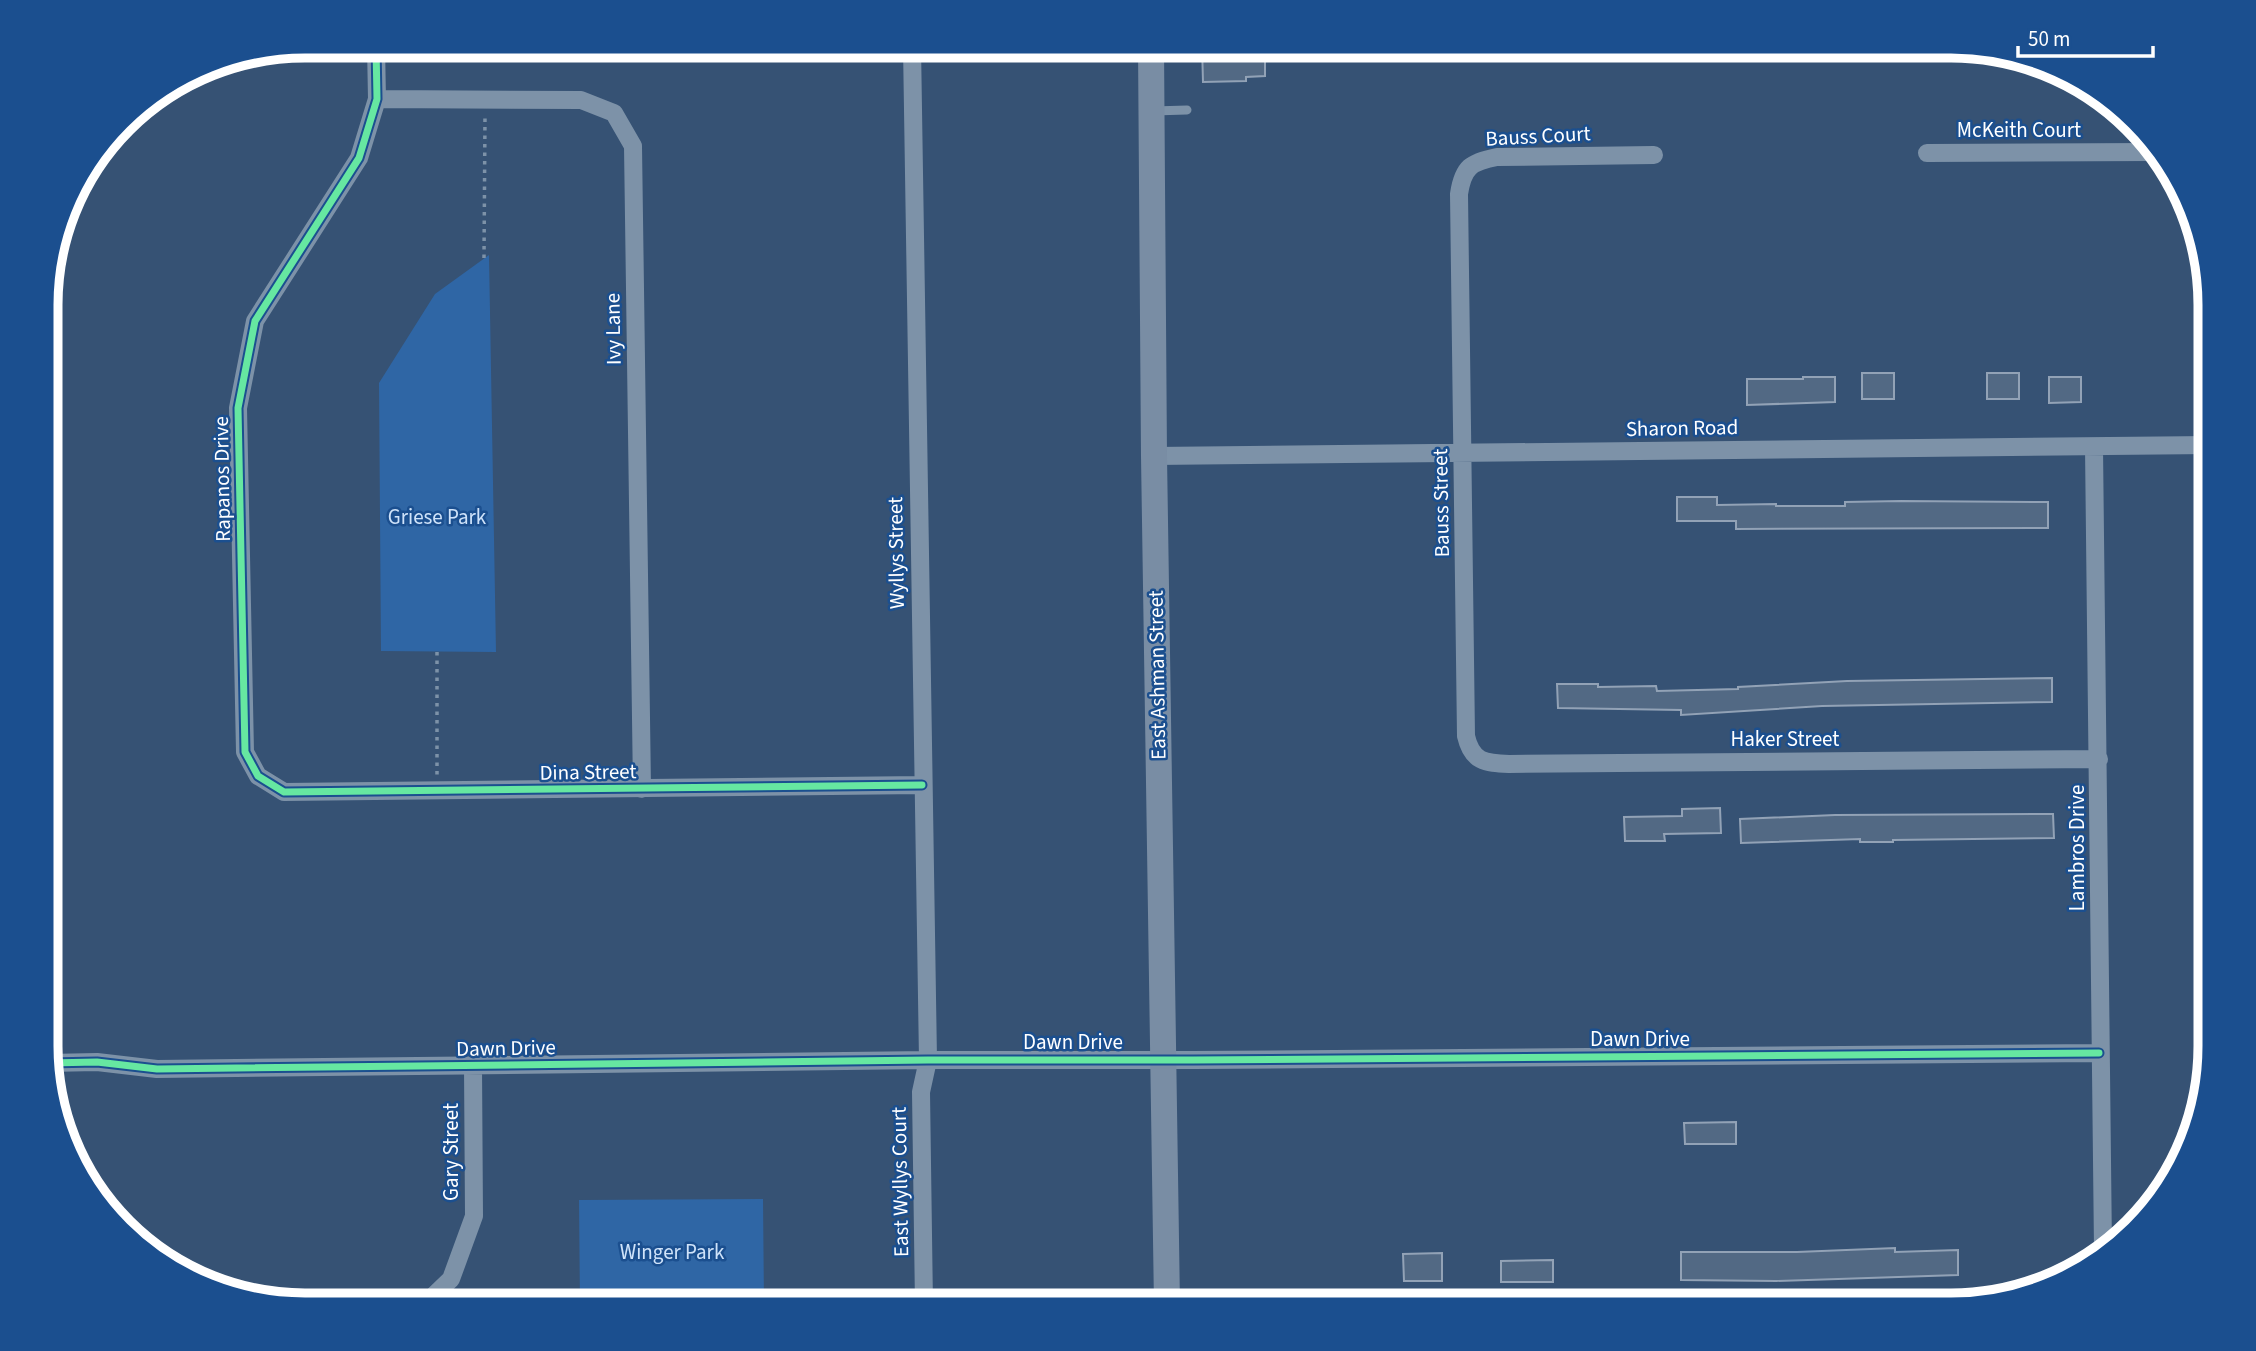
<svg xmlns="http://www.w3.org/2000/svg" width="2256" height="1351" viewBox="0 0 2256 1351" font-family="'Source Sans 3',sans-serif">
<style>
.green{fill:#2f66a5}
.building{fill:#526984;stroke:#92a2b6;stroke-width:2}
.lines{fill:none;stroke-linecap:round;stroke-linejoin:round}
.path{stroke:#7d92a8;stroke-width:3.5;stroke-dasharray:3.5 5;stroke-linecap:butt}
.lane{stroke:#7d92a8;stroke-width:9}
.street{stroke:#7d92a8;stroke-width:18}
.secondary{stroke:#798da4;stroke-width:26}
.cycleway-casing{stroke:#1b4f8f;stroke-width:11}
.cycleway{stroke:#66e7a1;stroke-width:7}
.labels{text-anchor:middle;dominant-baseline:central;stroke-width:5;stroke-linejoin:round;paint-order:stroke}
.street-label{font-size:21px;fill:#fff;stroke:#1b4f8f}
.park-label{font-size:21px;fill:#cfe3fa;stroke:#1b4f8f}
.rim{fill:none;stroke:#fff;stroke-width:9}
</style>
<rect width="100%" height="100%" fill="#365274"/>
<path class="green" d="M489 255 496 652 381 651 379 383 435 294Z
M763 1199 764 1305H580L579 1200Z"/>
<path class="building" d="M1202 46H1265V76L1246 77V81L1203 82Z
M1862 373H1894V399H1862Z
M1987 373H2019V399H1987Z
M1803 377H1835V402L1747 405V379H1803Z
M2049 377H2081V402L2049 403Z
M1677 497H1717V505L1776 504V506H1845V502L1901 501 2048 502V528L1736 529V521H1677Z
M2052 678V702L1822 706 1681 715V710L1558 708 1557 684H1598V687L1656 686 1657 691 1738 689V687L1847 681Z
M1720 808 1721 833 1664 834 1665 841H1625L1624 817 1682 816V809Z
M2053 814 2054 838 1893 840V842H1860V839L1741 843 1740 819 1835 815Z
M1736 1122V1144H1685L1684 1123Z
M1895 1248V1252L1958 1250V1275L1776 1281 1681 1280V1252H1797Z
M1442 1253V1281H1404L1403 1254Z
M1553 1260V1282H1501V1261Z"/>
<g class="lines">
<path class="path" d="M484 258 485 116
M437 652V776"/>
<path class="lane" d="M1153 111 1187 110"/>
<path class="street" d="M376 46 377 99 359 158 255 321 238 408 245 752 258 776 284 792 922 785
M912 46 928 1060 921 1092 924 1305
M377 99 581 100 614 113 633 146 642 789
M1927 153 2153 152
M1654 155 1497 157C1471 162 1463 167 1459 194L1466 736C1472 762 1485 763 1509 764L2099 759
M2094 447 2103 1249
M1154 456 2210 445
M48 1063 97 1062 157 1069 928 1060H1193L2099 1053
M424 1305 451 1279 474 1216 473 1066"/>
<path class="secondary" d="M1151 46 1154 456 1167 1305"/>
<g class="cycleway-casing">
<path id="cycleway" d="M376 46 377 99 359 158 255 321 238 408 245 752 258 776 284 792 922 785
M48 1063 97 1062 157 1069 928 1060H1193L2099 1053"/>
</g>
<use href="#cycleway" class="cycleway"/>
</g>
<g class="labels">
<g class="street-label">
<text x="2019" y="130">McKeith Court</text>
<text transform="translate(1538 136) rotate(-3)">Bauss Court</text>
<text transform="translate(613 329) rotate(-91)">Ivy Lane</text>
<text transform="translate(1682 428) rotate(-1)">Sharon Road</text>
<text transform="translate(222 479) rotate(-91)">Rapanos Drive</text>
<text transform="translate(1441 503) rotate(-91)">Bauss Street</text>
<text transform="translate(896 553) rotate(-91)">Wyllys Street</text>
<text transform="translate(1157 675) rotate(-91)">East Ashman Street</text>
<text x="1785" y="739">Haker Street</text>
<text transform="translate(588 772) rotate(-1)">Dina Street</text>
<text transform="translate(2077 848) rotate(-90)">Lambros Drive</text>
<text x="1640" y="1039">Dawn Drive</text>
<text x="1073" y="1042">Dawn Drive</text>
<text transform="translate(506 1048) rotate(-1)">Dawn Drive</text>
<text transform="translate(451 1152) rotate(-90)">Gary Street</text>
<text transform="translate(900 1182) rotate(-91)">East Wyllys Court</text>
</g>
<g class="park-label">
<text x="437" y="517">Griese Park</text>
<text x="672" y="1252">Winger Park</text>
</g>
</g>
<path d="M0 0H2256V1351H0ZM305 58H1951A247 247 0 0 1 2198 305V1046A247 247 0 0 1 1951 1293H305A247 247 0 0 1 58 1046V305A247 247 0 0 1 305 58Z" fill="#1b4f8f" fill-rule="evenodd"/>
<path class="rim" d="M305 58H1951A247 247 0 0 1 2198 305V1046A247 247 0 0 1 1951 1293H305A247 247 0 0 1 58 1046V305A247 247 0 0 1 305 58Z"/>
<path d="M2018 46v10h135v-10" fill="none" stroke="#ffffff" stroke-width="3.5"/>
<text x="2028" y="46" font-size="21" fill="#ffffff" stroke="#1b4f8f" stroke-width="5" paint-order="stroke">50 m</text>
</svg>
